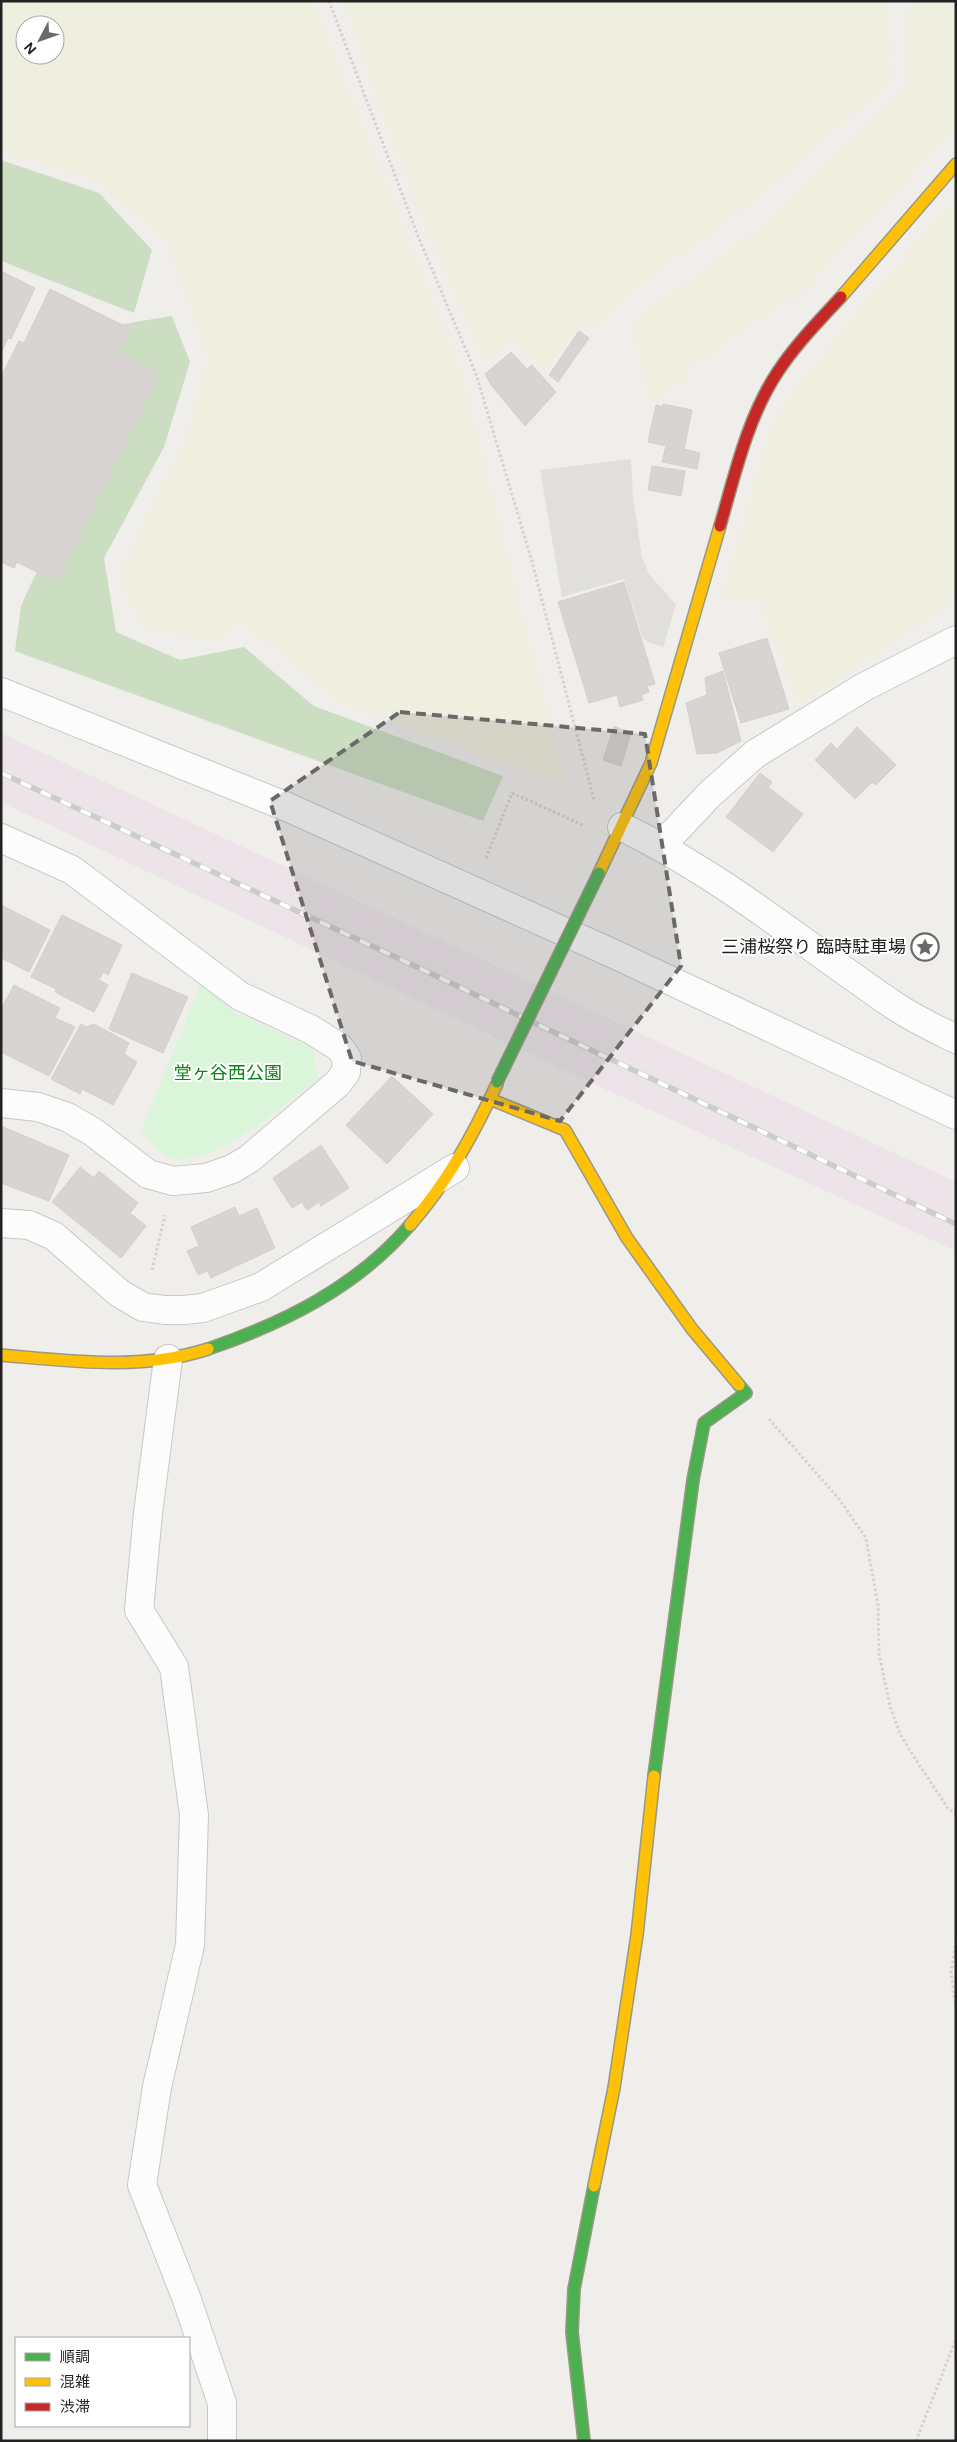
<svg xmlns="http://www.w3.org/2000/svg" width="957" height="2442" viewBox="0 0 957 2442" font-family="'DM Sans','Noto Sans JP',sans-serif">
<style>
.industrial{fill:#ede4e9}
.farmland{fill:#efefdf;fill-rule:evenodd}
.forest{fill:#cbdec1}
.park{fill:#daf5da}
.parking{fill:#e0dfde}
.building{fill:#d7d4d2;stroke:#d3d0cc}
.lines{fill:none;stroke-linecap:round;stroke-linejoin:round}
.street-casing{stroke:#c9c8c7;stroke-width:30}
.fast-casing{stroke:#999a82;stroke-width:14}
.slow-casing{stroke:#999a82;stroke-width:14}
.jam-casing{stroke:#999a82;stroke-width:14}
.path{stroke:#dccecd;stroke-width:3;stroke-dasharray:2.5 2.5;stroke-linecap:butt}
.street{stroke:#fdfcfc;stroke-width:28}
.fast{stroke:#4caf50;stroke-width:11}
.slow{stroke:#ffc107;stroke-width:11}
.jam{stroke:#c62828;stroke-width:11}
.rail-casing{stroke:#ccc;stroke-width:5.5}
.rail{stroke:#fff;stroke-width:4;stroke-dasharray:11;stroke-linecap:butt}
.fast-bridge-casing{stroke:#999a82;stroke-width:14;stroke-linecap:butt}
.fast-bridge{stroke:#4caf50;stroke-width:11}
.marked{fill:#6a6968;fill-opacity:0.2;stroke:#6a6968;stroke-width:4;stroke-dasharray:10 6;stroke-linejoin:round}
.labels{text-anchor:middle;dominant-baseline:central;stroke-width:4;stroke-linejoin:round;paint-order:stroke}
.poi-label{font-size:18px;fill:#222;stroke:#fff;text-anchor:end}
.park-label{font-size:18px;fill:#0c8416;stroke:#fff}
</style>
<rect width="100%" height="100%" fill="#f0eeeb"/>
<path class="industrial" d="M1 733 956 1182V1251L555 1066 1 802Z"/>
<path class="farmland" d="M1 1H313L461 370 567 787 341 703 238 619 216 641 147 630 118 581 142 523 183 446 208 360 164 236 92 179 1 152ZM25 25H55V55H25Z
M343 1H892L890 4 891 80 766 192 642 284 604 320 594 325 582 326 545 370 533 356 528 360 512 341 485 364 417 208Z
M919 1H956V127L798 298 779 304 692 368 688 378 650 405 632 322 768 222 909 83 903 15Z
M956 197V601L799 703 758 602 722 596 767 440 788 398 871 296Z"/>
<path class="forest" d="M1 160 99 193 152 250 134 313 1 261Z
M172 316 190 362 164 447 104 558 116 632 180 660 244 647 314 706 503 776 483 821 15 651 21 606 61 518 105 327Z"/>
<path class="park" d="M201 984 236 1013 313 1048 318 1079C286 1102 206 1176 166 1156 157 1152 148 1138 141 1131Z"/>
<path class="parking" d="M631 459 633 498 642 557 649 574 676 605 663 647 648 642 643 638 624 579 562 597 540 470Z"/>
<path class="building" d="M1 271 35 288 11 339 8 338 2 351Z
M50 289 131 329 14 568 1 562V377L19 341 24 343Z
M579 331 589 338 558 382 549 375Z
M115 351 160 373 57 582 11 559Z
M511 352 527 369 532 365 556 392 525 426 491 385 485 374Z
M663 404 692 410 684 449 700 453 697 469 662 462 666 446 648 442 656 405 663 407Z
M652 466 685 471 681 496 648 490Z
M624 582 655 684 647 686 649 692 641 695 643 700 620 707 617 695 589 703 558 602Z
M767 638 789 709 741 723 719 653Z
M723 671 741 741 717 753 697 754 686 703 707 695 705 678Z
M614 726 631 733 621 766 603 760Z
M857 727 896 765 876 785 872 782 855 799 815 760 831 743 837 749Z
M760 773 772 782 768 787 803 814 773 852 726 817Z
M1 905 50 930 29 972 1 958Z
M62 915 122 945 108 975 103 972 99 980 108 985 94 1012 55 992 56 989 31 977Z
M132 973 188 997 163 1053 109 1029Z
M14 985 60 1008 55 1018 75 1027 49 1076 1 1052V1009Z
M81 1024 86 1027 94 1024 129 1043 124 1054 137 1062 113 1105 82 1089 80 1094 51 1079Z
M392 1076 433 1114 387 1164 346 1125Z
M1 1126 69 1155 49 1201 1 1183Z
M321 1145 349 1188 321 1206 319 1202 307 1210 302 1202 292 1208 273 1178Z
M80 1167 94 1178 99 1171 138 1203 130 1213 146 1226 121 1258 52 1202Z
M235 1207 239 1216 257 1208 275 1248 211 1278 208 1271 198 1275 187 1251 199 1246 191 1227Z"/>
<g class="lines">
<g class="street-casing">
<path id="street" d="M1 692 285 806 614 954 956 1115
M622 827C720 874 805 945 895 1006 914 1019 936 1029 956 1039
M1 838 72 870 240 996 310 1029 339 1047 347 1058 346 1072 338 1083 249 1159 232 1169 206 1178 173 1181 148 1174 93 1132 67 1117 38 1107 1 1103
M661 846 709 795 755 754 864 687 956 640
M1 1223 29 1225 54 1236 119 1293 143 1307 165 1310H184L203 1308 261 1287 455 1168
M168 1359 148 1513 139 1610 174 1667 194 1815 190 1945 157 2087 142 2185 186 2297 222 2403V2441"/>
</g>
<g class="fast-casing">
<path id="fast" d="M208 1349C284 1323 357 1287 410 1225
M654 1776 693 1480 704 1423 746 1393 739 1385
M584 2441 572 2332 574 2289 594 2186"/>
</g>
<g class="slow-casing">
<path id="slow" d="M841 297 956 164
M599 873 651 763 720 526
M490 1099 565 1130 627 1238 692 1329 739 1385
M410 1225C447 1183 473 1135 497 1084
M1 1355C71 1361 140 1371 208 1349
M594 2186 614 2088 637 1935 654 1776"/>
</g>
<g class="jam-casing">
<path id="jam" d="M720 526C735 474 747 419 777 373 795 345 819 321 841 297"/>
</g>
<path class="path" d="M329 1 418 236 476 374 531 558 594 800
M486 858 512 793 583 825
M152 1270 165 1215
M769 1419 839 1499 866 1538 878 1605 879 1654 890 1706 900 1734 916 1760 947 1807 956 1815
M956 1941 951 1972 956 2010
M916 2441 956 2339"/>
<use href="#street" class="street"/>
<use href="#fast" class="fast"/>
<use href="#slow" class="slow"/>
<use href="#jam" class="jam"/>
<g class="rail-casing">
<path id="rail" d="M1 773 434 975 956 1224"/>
</g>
<use href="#rail" class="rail"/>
<g class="fast-bridge-casing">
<path id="fast-bridge" d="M497 1082 599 873"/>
</g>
<use href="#fast-bridge" class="fast-bridge"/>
</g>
<path class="marked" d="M400 712 645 734 681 966 560 1121 352 1061 270 801Z"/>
<defs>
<g id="sight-ring" transform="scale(1.4375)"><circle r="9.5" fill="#fff" stroke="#6a6968" stroke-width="1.5"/><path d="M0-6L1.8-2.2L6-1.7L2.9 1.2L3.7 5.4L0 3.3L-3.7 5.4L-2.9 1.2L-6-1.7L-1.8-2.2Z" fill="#6a6968"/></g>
</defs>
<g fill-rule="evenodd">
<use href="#sight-ring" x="925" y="947"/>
</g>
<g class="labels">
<g class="poi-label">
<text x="906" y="947">三浦桜祭り 臨時駐車場</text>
</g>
<g class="park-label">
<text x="228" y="1073">堂ヶ谷西公園</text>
</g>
</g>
<rect width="957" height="2442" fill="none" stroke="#222222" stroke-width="5"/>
<rect x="15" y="2337" width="175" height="90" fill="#ffffff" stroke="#a7a7a7"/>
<rect x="25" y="2353" width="25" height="8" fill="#4caf50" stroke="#a7a7a7"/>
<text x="60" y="2362" font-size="15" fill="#222222">順調</text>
<rect x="25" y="2378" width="25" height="8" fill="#ffc107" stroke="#a7a7a7"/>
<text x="60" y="2387" font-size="15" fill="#222222">混雑</text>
<rect x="25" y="2403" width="25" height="8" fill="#c62828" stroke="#a7a7a7"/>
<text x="60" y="2412" font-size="15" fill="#222222">渋滞</text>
<g transform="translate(40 40) rotate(229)"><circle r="24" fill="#ffffff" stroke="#a7a7a7"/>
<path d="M0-4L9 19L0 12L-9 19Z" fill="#6a6968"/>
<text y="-8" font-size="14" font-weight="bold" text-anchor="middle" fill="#222222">N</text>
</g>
</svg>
